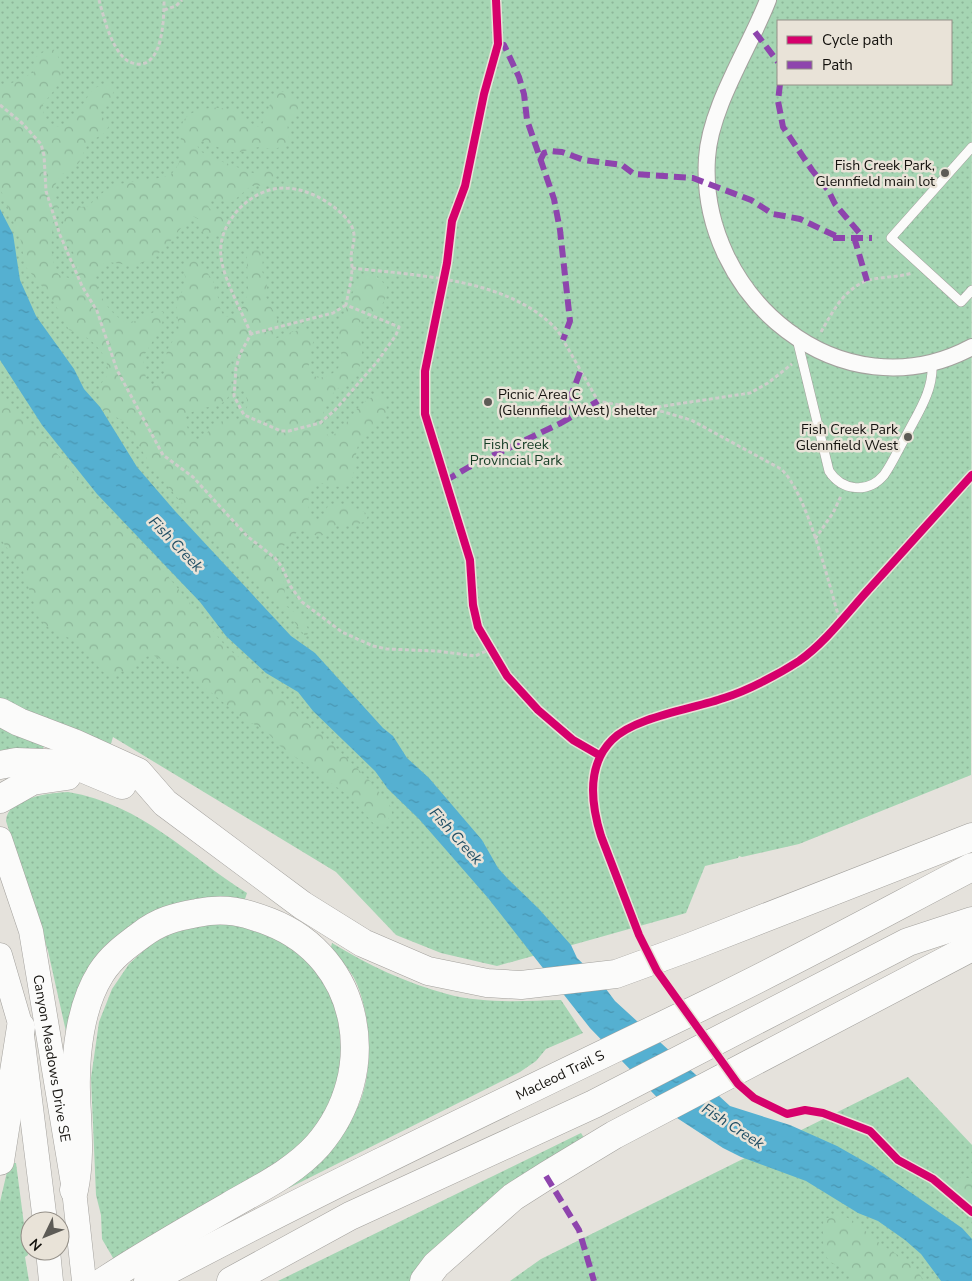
<svg xmlns="http://www.w3.org/2000/svg" width="972" height="1281" viewBox="0 0 972 1281" font-family="'Nunito Sans',sans-serif">
<style>
.green{fill:url(#green-dots);fill-rule:evenodd}
.forest{fill:url(#forest-crowns);fill-rule:evenodd}
.water{fill:url(#water-ripples)}
.lines{fill:none;stroke-linecap:round;stroke-linejoin:round}
.lane-casing{stroke:#a3a19d;stroke-width:10}
.street-casing{stroke:#a3a19d;stroke-width:18}
.secondary-casing{stroke:#a3a19d;stroke-width:25}
.highway-casing{stroke:#a3a19d;stroke-width:29}
.path{stroke:#cecdcb;stroke-width:3;stroke-dasharray:4 2.5;stroke-linecap:butt}
.lane{stroke:#fbfbfa;stroke-width:9}
.street{stroke:#fbfbfa;stroke-width:16}
.secondary{stroke:#fbfbfa;stroke-width:24}
.highway{stroke:#fbfbfa;stroke-width:28}
.quiet{stroke:#8e44ad;stroke-width:6;stroke-dasharray:12 6;stroke-linecap:butt}
.cycleway-casing{stroke:#e9e3d8;stroke-width:11}
.cycleway{stroke:#d6006c;stroke-width:8}
.poi-dot{fill:#5d5b56;stroke:#e9e3d8;stroke-width:2}
.labels{text-anchor:middle;dominant-baseline:central;stroke-width:5;stroke-linejoin:round;paint-order:stroke}
.poi-label{font-size:14px;fill:#14120e;stroke:#e9e3d8;text-anchor:end}
.park-label{font-size:14px;fill:#153d25;stroke:#e9e3d8}
.street-label{font-size:14px;fill:#14120e;stroke:#e9e3d8}
.water-label{font-size:15px;font-style:italic;fill:#1f4e64;stroke:#e9e3d8}
</style>
<defs>
<pattern id="green-dots" width="8" height="8" patternUnits="userSpaceOnUse" patternTransform="scale(1.25)"><rect width="8" height="8" fill="#a5d5b3"/><path d="M2 2h.1M6 6h.1" fill="none" stroke="#8db699" stroke-width="1.8" stroke-linecap="round"/></pattern>
<pattern id="forest-crowns" width="20" height="18" patternUnits="userSpaceOnUse" patternTransform="scale(1.25)"><rect width="20" height="18" fill="#a5d5b3"/><path d="M2 6a3 3 0 1 1 6 0M12 15a3 3 0 1 1 6 0" fill="none" stroke="#8db699"/></pattern>
<pattern id="water-ripples" width="26" height="14" patternUnits="userSpaceOnUse" patternTransform="scale(1.25)"><rect width="26" height="14" fill="#55b0d1"/><path d="M2 4q2-2 4 0t4 0M15 11q2-2 4 0t4 0" fill="none" stroke="#4996b2"/></pattern>
</defs>
<rect width="100%" height="100%" fill="#e5e2dc"/>
<path class="green" d="M0 0H972L971 775 799 844 742 857 739 856 738 858 705 866 686 913 497 966 441 953 396 935 336 872 113 737 110 747 0 702ZM778 21H951V84H778Z
M0 723 44 746 43 749 0 757Z
M68 792C144 805 186 855 247 893L244 902 154 920 69 1045 48 951 6 821C7 797 51 793 68 792Z
M235 922 292 942 330 982 348 1063 325 1121 281 1164 116 1263 102 1239 101 1215 96 1195 91 1078 99 1022 112 989 129 964 151 944 178 930 204 923Z
M332 943C368 965 406 983 447 994 484 1004 524 1001 561 1000L583 1033 546 1049 536 1061 520 1072 289 1188 286 1183C307 1163 331 1143 349 1121 376 1089 373 1014 354 978 348 967 338 957 331 947Z
M908 1077 972 1145V1281H510L541 1259Z
M581 1133 586 1141 412 1281H278Z
M9 1163H16L28 1255 25 1257 29 1281H0V1202Z"/>
<path class="forest" d="M48 49 55 50 63 68 56 88 43 104 44 119 48 125 62 127C67 119 75 115 81 107 90 96 91 83 109 86L114 91 111 98 101 107 100 114 109 125 106 132 88 143 79 163 61 175 54 187 58 208 53 221 51 249 55 269 59 275 72 279C85 260 69 248 60 232L69 206 76 203 81 207 89 206C116 174 135 186 170 175 197 153 160 117 205 109 217 106 232 108 242 116 249 121 252 126 261 127L275 92C287 90 299 96 302 109 285 123 286 120 290 143 284 146 276 149 270 149 266 149 264 146 259 147 246 149 243 155 228 151 218 149 212 142 202 141L197 145 200 151 212 158 253 173 267 169 274 170 277 176C270 183 261 187 251 186L232 202 211 199 206 203 210 209 222 216 224 223 217 234 210 237 203 233 199 219 192 216C173 234 162 262 132 265 123 265 114 262 105 262L96 274C95 294 111 316 129 324L156 311 163 312 162 326 143 357 146 379 150 385 157 386 164 373 167 350 179 331 176 302 187 283 183 269 185 261 191 258C200 262 213 278 216 288 219 298 218 309 225 317 256 312 246 277 247 254L253 250H261L263 256 262 271 267 284 266 297 279 322 272 340C286 335 302 323 314 337 313 347 308 357 309 367 312 385 334 377 340 365 345 354 337 343 338 331 339 326 355 285 358 282 362 278 366 276 371 274L377 276 387 287V294L378 314 363 319 358 324C363 339 365 359 356 374 353 379 346 382 341 386 325 398 316 420 329 437 350 429 355 399 379 395 401 418 369 423 360 440 349 464 366 499 318 482 307 490 305 509 314 520L321 519 328 506C341 503 358 506 368 515L366 521 353 526 337 524C318 541 321 537 300 529L277 553 275 560 285 585 284 599 286 606 303 619 309 631 306 637 292 619 203 529 152 467 124 421 101 410 99 386 108 375C110 353 88 334 69 330L51 297 25 266 21 241 0 188V89L34 72 36 57ZM233 354 240 356C241 364 238 373 240 381 245 400 253 398 242 420 221 415 212 429 198 441 189 435 186 427 186 417 198 403 221 411 228 397 235 384 226 368 233 354Z
M0 393 60 457 92 496 156 562 227 648 263 676 302 719 321 733 370 781 391 807 392 814 382 826 375 825 349 796 280 746 264 729 245 720 181 668 152 655 145 657 132 668 110 675 103 672 77 642 49 628 39 618 23 571 0 538Z
M961 1177 972 1179V1212L953 1194 951 1188Z
M839 1215C856 1219 864 1231 877 1241 897 1257 909 1256 924 1281H854C843 1257 824 1275 823 1239 823 1231 822 1227 824 1219Z"/>
<path class="water" d="M0 209 13 234 20 280 36 316 74 369 84 389 100 407 137 467 175 511 291 636 315 653 383 728 393 736 407 758 429 778 482 840 498 868 508 879 539 909 571 945 577 958 597 977 615 1001 730 1106 790 1125 837 1146 874 1167 962 1228 972 1239V1281H941L921 1254 905 1240 878 1221 858 1213 806 1181 741 1157 723 1148 677 1118 590 1028 488 898 419 819 388 789 375 771 313 711 298 692 266 673 226 636 200 602 97 494 42 425 0 360Z"/>
<g class="lines">
<g class="lane-casing">
<path id="lane" d="M972 147 891 238 961 302 972 290
M797 339 829 471C842 491 868 494 884 475 892 464 898 450 905 438 917 414 934 391 932 363"/>
</g>
<g class="street-casing">
<path id="street" d="M768 0C750 47 710 107 707 158 698 296 841 417 972 347"/>
</g>
<g class="secondary-casing">
<g id="secondary">
<path id="s1" d="M0 839 31 931 74 1190 84 1281"/>
<path d="M0 955 21 1027 45 1221"/>
<path d="M48 1251 51 1281"/>
</g>
</g>
<g class="highway-casing">
<g id="highway">
<path d="M0 712 19 722 74 743 138 772 165 803 302 905 363 943 428 971 487 983 521 985 616 974 690 947 972 837"/>
<path d="M0 765 16 762 72 764 122 785"/>
<path d="M0 799 32 781 67 776"/>
<path d="M0 1161 21 1027"/>
<path d="M74 1190C81 1157 77 1125 76 1092 75 1054 80 1006 101 973 111 957 126 946 141 935 159 921 175 917 197 913 225 907 244 912 270 922 362 958 381 1072 318 1145 294 1172 260 1188 229 1206 187 1230 145 1254 104 1281"/>
<path id="s2" d="M148 1281C334 1182 523 1093 713 1001 800 959 886 912 972 867"/>
<path d="M231 1281 350 1216 594 1104 908 942 972 921"/>
<path d="M424 1281 436 1265 513 1197 546 1176 614 1135 972 947"/>
</g>
</g>
<path class="path" d="M99 0C104 18 110 43 123 57 127 61 131 63 137 64 163 67 164 18 164 0
M164 10 176 6 182 0
M0 105 22 123 41 144 44 155 46 191 60 235 82 286 97 311 117 370 163 455 193 477 247 536 275 558 282 567 291 587 302 602 342 632 373 646 387 649 437 651 475 656 491 649
M352 268C419 276 510 278 558 331L598 401 624 406 650 408 691 420 781 469C807 492 829 585 840 621
M821 332C832 313 843 290 866 281 881 276 897 278 912 273
M251 334C243 314 222 276 221 256 219 238 227 222 239 209 268 179 303 184 334 207 341 213 351 221 353 230 356 238 352 248 351 256 351 260 352 264 352 268 352 280 348 293 346 305L399 327 396 335 377 362 335 410 320 423 289 431H281L244 415 234 396 236 368 240 354 251 334 333 313 346 305
M651 408 750 393 768 383 792 364
M815 539 833 513 841 496"/>
<use href="#lane" class="lane"/>
<use href="#street" class="street"/>
<use href="#secondary" class="secondary"/>
<use href="#highway" class="highway"/>
<path class="quiet" d="M755 32 778 62
M498 44 504 45 519 77 524 94 527 120 554 199 560 230 570 321 563 340
M780 84 778 101 783 127 812 170 828 190 835 204 862 236
M540 161 544 153 551 151 562 152 584 160 622 165 634 174 693 178 751 200 773 214 800 219 838 237
M854 237 867 281
M833 238H872
M580 372 561 423 598 401
M445 481 469 467 561 423
M546 1176 579 1230 594 1281"/>
<g class="cycleway-casing">
<path id="cycleway" d="M496 0 498 44 484 94 465 186 452 221 447 263 425 371V414L470 560 473 605 478 627 507 676 538 710 573 740 599 755
M972 475C938 513 904 550 870 588 848 612 826 642 799 661 779 674 747 691 724 698 693 709 634 717 612 740 586 766 591 804 601 836L639 935 657 971 738 1084 754 1098 787 1114 805 1110 823 1113 870 1131 898 1160 933 1179 972 1212"/>
</g>
<use href="#cycleway" class="cycleway"/>
</g>
<g class="poi-dot">
<circle cx="945" cy="173" r="5"/>
<circle cx="488" cy="402" r="5"/>
<circle cx="908" cy="437" r="5"/>
</g>
<g class="labels">
<g class="poi-label">
<text x="935" y="165">Fish Creek Park,<tspan x="935" dy="16">Glennfield main lot</tspan></text>
<text x="498" y="394" text-anchor="start">Picnic Area C<tspan x="498" dy="16">(Glennfield West) shelter</tspan></text>
<text x="898" y="429">Fish Creek Park<tspan x="898" dy="16">Glennfield West</tspan></text>
</g>
<g class="park-label">
<text x="516" y="444">Fish Creek<tspan x="516" dy="16">Provincial Park</tspan></text>
</g>
<g class="street-label">
<text stroke="none"><textPath href="#s1" startOffset="226">Canyon Meadows Drive SE</textPath></text>
<text stroke="none"><textPath href="#s2" startOffset="461">Macleod Trail S</textPath></text>
</g>
<g class="water-label">
<text transform="translate(176 544) rotate(46)">Fish Creek</text>
<text transform="translate(456 836) rotate(48)">Fish Creek</text>
<text transform="translate(733 1126) rotate(33)">Fish Creek</text>
</g>
</g>
<rect x="777" y="20" width="175" height="65" fill="#e9e3d8" stroke="#948f87"/>
<rect x="787" y="36" width="25" height="8" fill="#d6006c" stroke="#948f87"/>
<text x="822" y="45" font-size="15" fill="#14120e">Cycle path</text>
<rect x="787" y="61" width="25" height="8" fill="#8e44ad" stroke="#948f87"/>
<text x="822" y="70" font-size="15" fill="#14120e">Path</text>
<g transform="translate(45 1236) rotate(227)"><circle r="24" fill="#e9e3d8" stroke="#948f87"/>
<path d="M0-4L9 19L0 12L-9 19Z" fill="#5d5b56"/>
<text y="-8" font-size="14" font-weight="bold" text-anchor="middle" fill="#14120e">N</text>
</g>
</svg>
